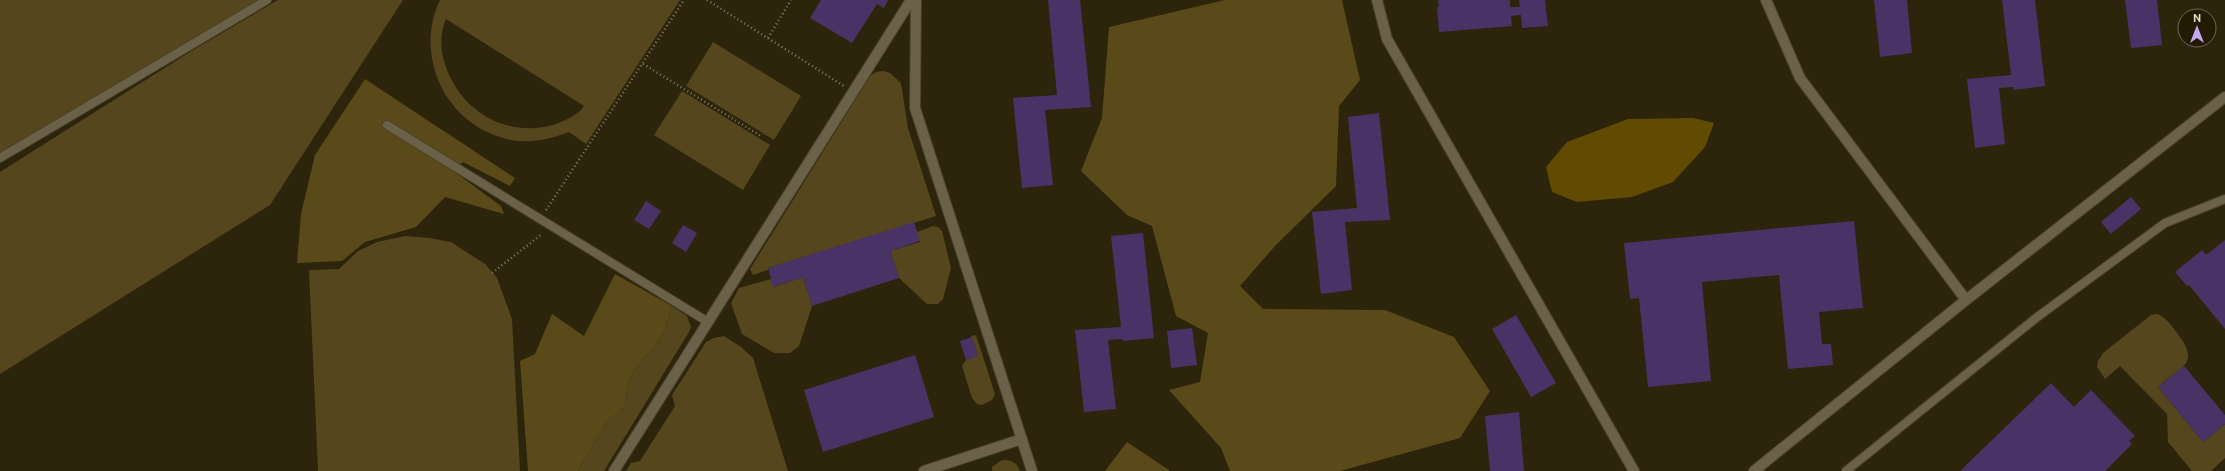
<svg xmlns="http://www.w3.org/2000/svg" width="2225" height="471" viewBox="0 0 2225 471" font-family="Ubuntu,sans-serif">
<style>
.green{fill:#55461d;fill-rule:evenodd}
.forest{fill:#5b4a19}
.water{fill:#614b00}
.building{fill:#493366}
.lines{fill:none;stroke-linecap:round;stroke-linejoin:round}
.service-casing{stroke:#49422b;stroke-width:10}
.minor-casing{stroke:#49422b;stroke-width:12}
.path{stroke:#837c68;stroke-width:2.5;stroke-dasharray:1 3;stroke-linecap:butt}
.service{stroke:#6b6148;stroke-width:8}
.minor{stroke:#6b6148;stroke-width:10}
</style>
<rect width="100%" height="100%" fill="#2c240b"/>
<path class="green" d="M0 0H259L0 153Z
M278 0H403L270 205 0 374V172L193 50Z
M440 0H680L586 144 569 132C548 140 525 145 503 138 444 122 414 54 440 0ZM446 19 584 106C578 115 566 120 556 124 508 139 460 112 445 64 440 49 440 33 446 19Z
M713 42 801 96 774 140 686 86Z
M883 71 890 73 901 83 908 128 936 216 768 268V270L753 275 750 269 870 76 876 72Z
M682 91 770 145 743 190 654 135Z
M933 226 938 227 942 231 951 268 943 299 938 304H927L899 278 890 251 920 242 917 232Z
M405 236 429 238 451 242 485 264 497 278 512 319 520 471H318L309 270 339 269 358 251 377 242Z
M803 277 812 306 799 346 790 353H774L742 334 731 303 739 288 771 279 774 287Z
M672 306 687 316 691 327 689 332 604 471H578L607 421 626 406C625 364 647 363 663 333 667 325 669 315 672 306Z
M2157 314C2166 317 2171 325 2177 333 2202 365 2180 366 2158 387L2203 442 2225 424V458L2211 471H2192L2168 442 2167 414 2120 366 2105 379 2097 367 2098 361 2103 353 2151 315Z
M976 335 995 394 992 400 982 405 977 404 972 398 962 366 966 360 978 356 971 336Z
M724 336 741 347 753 358 788 471H626L631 463 640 461 675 406 672 395 706 342 714 338Z
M1002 460C1011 460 1017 462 1020 471H992V467Z"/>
<path class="forest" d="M1225 0H1342L1360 80 1339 106 1336 186 1275 246 1240 286 1263 309 1385 310 1454 337 1490 391 1460 438 1340 471H1230L1221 448 1169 390 1200 382 1208 333 1176 316 1152 226 1127 215 1081 171 1102 118 1109 27Z
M365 79 515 178 510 186 463 162 452 170 501 206 504 214 445 197 416 227 365 242 342 261 297 263 301 214 315 155Z
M615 274 672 306C669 315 667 325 663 333 647 363 625 364 626 406L607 421 578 471H528L520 361 535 354 552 314 584 336Z
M1127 442 1169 470V471H1105Z"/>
<path class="water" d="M1693 118 1714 123 1705 147 1673 182 1632 197 1577 202 1552 192 1546 167 1567 142 1628 119Z"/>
<path class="building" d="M821 0H888L884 8 877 4 852 43 810 18Z
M1048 0H1080L1091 107 1045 110 1053 185 1022 188 1013 98 1057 95Z
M1438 0H1510V7H1520L1519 0H1545L1548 26 1522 28 1521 15 1511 16 1512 26 1439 32 1437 7H1439Z
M1874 0H1907L1912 53 1880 57Z
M2002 0H2035L2045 86 2014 90 2013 87 1999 88 2005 144 1975 148 1967 79 2011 75Z
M2125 0H2157L2162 45 2131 48Z
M1379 113 1390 220 1345 222 1352 290 1321 294 1312 212 1357 208 1348 117Z
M2131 197 2141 209 2111 234 2101 222Z
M646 201 661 211 649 229 634 220Z
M1854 221 1863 308 1819 312 1822 344H1831L1833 365 1788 369 1779 275 1702 282 1711 381 1648 387 1639 298 1630 299 1624 243Z
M914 222 920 241 890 251 899 278 812 306 803 277 773 287 768 268Z
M683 225 697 233 686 252 672 243Z
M1143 233 1154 338 1123 341 1122 339 1108 340 1116 409 1084 412 1075 330 1121 327 1111 236Z
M2225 240V329L2189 285 2187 286 2175 272 2202 250 2206 255Z
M1516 315 1556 383 1531 397 1492 329Z
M1192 328 1197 365 1171 368 1167 331Z
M972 337 978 356 966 360 960 341Z
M915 355 934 417 823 452 804 390Z
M2184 366 2225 415V424L2203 442 2158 387Z
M2051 383 2074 407 2091 390 2135 436 2129 441 2132 444 2105 471H1960Z
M1519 412 1524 471H1490L1485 416Z"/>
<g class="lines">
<g class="service-casing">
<path id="service" d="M387 125 708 322
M0 158 267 0
M1846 471 2036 318 2165 223 2225 199"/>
</g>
<g class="minor-casing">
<path id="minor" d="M916 0 915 108 1032 471
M1377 0 1387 39 1634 471
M1766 0 1800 78 1966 300
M614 471 911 0
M924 471 1022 439
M1754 471 1966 300 2225 97"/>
</g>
<path class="path" d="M707 0 844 86
M768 38 791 0
M643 64 761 136
M546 210 684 0
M492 273 542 234"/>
<use href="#service" class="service"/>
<use href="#minor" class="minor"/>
</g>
<g transform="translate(2197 28)"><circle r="19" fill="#231a03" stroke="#706855"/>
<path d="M0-3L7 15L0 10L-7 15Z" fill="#c4a7f1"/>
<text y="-6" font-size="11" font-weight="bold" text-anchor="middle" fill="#e4ded0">N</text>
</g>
</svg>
